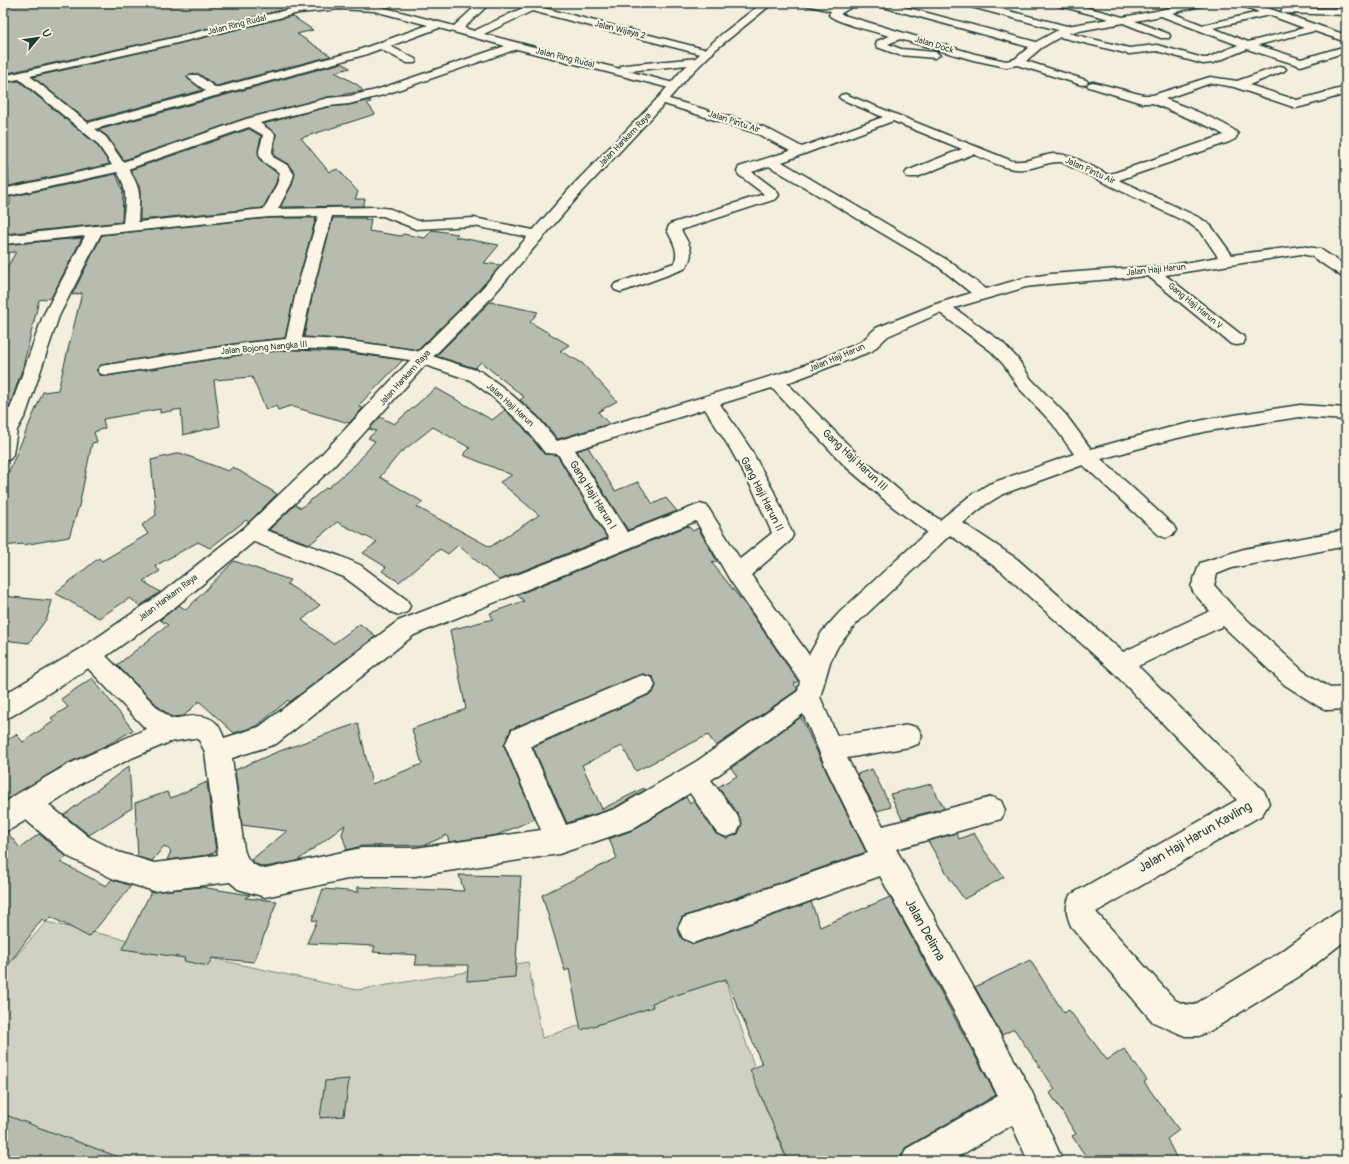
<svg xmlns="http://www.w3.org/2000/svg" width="1349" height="1164" viewBox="0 0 1349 1164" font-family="Pangolin,sans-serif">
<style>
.green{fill:#d0d1c2;stroke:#78877b}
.building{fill:#b8bcae;stroke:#1f3d34;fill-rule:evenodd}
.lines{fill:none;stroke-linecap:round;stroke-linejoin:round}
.minor-casing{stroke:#1f3d34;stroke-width:3}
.major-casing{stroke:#1f3d34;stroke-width:3}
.minor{fill:#fcf5e5;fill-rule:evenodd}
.major{fill:#fcf5e5;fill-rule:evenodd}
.labels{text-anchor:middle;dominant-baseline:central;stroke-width:4;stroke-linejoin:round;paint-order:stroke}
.far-street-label{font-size:9px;fill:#1f3d34;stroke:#fcf5e5}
.street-label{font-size:11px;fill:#1f3d34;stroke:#fcf5e5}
.near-street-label{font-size:13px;fill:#1f3d34;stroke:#fcf5e5}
</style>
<rect width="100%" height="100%" fill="#f3eede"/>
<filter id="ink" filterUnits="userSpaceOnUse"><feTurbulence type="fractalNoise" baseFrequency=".025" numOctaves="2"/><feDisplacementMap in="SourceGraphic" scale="8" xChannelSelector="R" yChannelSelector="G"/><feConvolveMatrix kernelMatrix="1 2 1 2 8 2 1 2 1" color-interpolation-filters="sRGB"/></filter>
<g filter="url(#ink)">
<path class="green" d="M46 922 357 990 528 962 542 1038 724 977 786 1161H3V971Z"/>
<path class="building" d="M3 3H272L282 10 173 37 3 74Z
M292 16 313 30 297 34 331 56 216 86 199 74H190L187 78 203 90 88 121 33 77 173 45Z
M342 63 350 68 335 72 358 85 363 91 328 97 246 118 124 160 107 136 98 130Z
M19 81 96 144 110 164 9 186 8 166 3 167V83Z
M370 100 371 102 367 103 375 114 301 138 329 172 338 169 358 192 355 199H365L363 206 280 207 292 185 295 173 288 164 274 156V151L276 134 263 124 328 107 349 105Z
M249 129 261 136 258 151 260 160 278 174 276 183 263 208 140 220V188L130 170Z
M116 174 123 191 122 222 3 234V206L10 205V197Z
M269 218H316L295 292 285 338 246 342 101 365 96 370 100 375 107 376 246 354 293 350 342 352 403 360 358 406 363 408 349 423 290 406 278 410 276 406 266 410 252 377 214 380 220 426 183 435 181 409 160 413V409L103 419 105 428 94 432 97 442 92 443 79 506 69 537 23 545V544L3 546V485L43 392 58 390 82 293 72 295 102 235Z
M333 218H366L365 220 371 219 369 231 401 236 403 234 425 238 432 230 458 234 455 237 499 245 484 263 501 265 476 293 418 350 342 339 304 337 313 292Z
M82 238 51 298 39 300 23 367 9 408H3V274L16 252 3 253V245Z
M490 302 538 312 530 322 569 345 560 351 582 363 617 401 598 412 609 424 558 439 539 417 520 400 524 397 481 362 475 368 436 356Z
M436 388 492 420 505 410 523 427 544 454 557 455 607 538 499 580 458 545 448 554 440 549 399 582 382 571 386 567 363 553 377 542 337 522 310 544 269 530 295 505 301 508 327 487 328 488 357 463 375 441 368 438 376 431 369 429 380 417 394 424ZM433 427 470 448 463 455 512 475 500 482 539 515 490 547 417 507 423 502 380 477 399 454Z
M588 447 615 491 638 482 653 504 666 498 677 511 628 530 577 451Z
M180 453 228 471 233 467 277 494 249 522 246 520 210 548 198 542 155 566 160 571 143 581 160 592 140 606 130 598 99 618 55 593 99 558 102 561 148 534 142 525 156 515 151 460Z
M688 526 693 531 698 528 717 561 712 563 747 607 798 681 794 684 797 688V690L716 746 708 735 636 771 622 746 582 765 602 809 644 788 645 790 614 808 567 823 533 747 653 693 656 686 653 677 643 674 511 729 504 746 535 819 497 835 449 842 447 835 425 845 361 846 347 850 342 834 345 825 297 861 265 867 258 865 251 860 287 831 242 825 235 770 277 752 358 723 372 784 422 764 412 729 466 709 450 630 493 619 490 613 524 601 517 595Z
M234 561 290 580 287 584 320 605 302 620 333 644 360 624 376 636 290 702 288 700 257 726 234 733 199 701 184 716 172 717 161 709 117 665 168 625 160 620 179 605 186 610Z
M3 596 52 601 47 618 29 643 3 640Z
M92 678 133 730 113 742 66 764 3 802V743L16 734 23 742 54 721 51 718 68 707 61 699Z
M801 717 827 773 866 852 682 917 677 929 682 939 694 944 811 902 820 927 890 897 996 1095 905 1148 899 1161H788L750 1070 762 1064 726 979 652 1003 653 1007 581 1030 569 969 565 971 542 895 617 858 609 839 633 830 686 797 690 804 694 801 716 834 726 838 738 834 742 823 738 814 718 787 737 776 731 768Z
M129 766 132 808 89 835 64 815Z
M872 769 891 807 877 811 857 774Z
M207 782 216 852 208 855 167 860 171 851 164 846 152 861 138 857 135 803 167 792 171 798Z
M931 784 944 808 902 819 890 794Z
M7 832 20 848 39 834 67 857 60 862 106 886 112 879 131 886 89 937 51 917 46 922 42 919 3 972V833Z
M956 833 959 839 974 833 984 850 1004 877 964 899 950 879 928 841Z
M459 875 521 876 515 977 467 981 468 965H415L417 955 373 952 375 946 307 943 317 921 312 920 323 889 359 892 357 887 464 891Z
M201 887 250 895 245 898 277 901 254 962 212 958 208 966 184 961 185 958 122 949 151 892Z
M1030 960 1064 1013 1069 1010 1107 1060 1124 1049 1147 1080 1144 1082 1179 1130 1167 1139 1178 1161H1089L1072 1136 1076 1134 1050 1093 1055 1089 1014 1029 1002 1035 975 987Z
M349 1079 344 1116 320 1118 325 1081Z
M3 1114 124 1159 123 1161H3Z"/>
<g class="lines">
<g class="minor-casing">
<path id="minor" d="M339 3 374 5 454 26 479 3H490L464 28 474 31 533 3H546L540 7 712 51 713 53 708 56 532 11 484 34 620 69 621 66 625 65 698 58 703 61 698 64 628 71 677 84 679 86 677 88 673 89 517 49 383 95 349 104 328 106 260 123 275 134 272 151 273 157 287 165 294 174 291 184 278 209 376 207 391 209 418 221 474 218 543 232 545 235 543 238 538 239 474 226 416 229 383 216H332L312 292 302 338 342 340 413 350 482 372 505 389 538 418 557 441 792 370 860 343 876 328 936 304 971 293 939 267 769 166 752 172 776 190 779 195 776 199 681 230C689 245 697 253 684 269L627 290 621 292 615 290 613 287 615 284 674 263C680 252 672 240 667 230L670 224 764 194 739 175 737 172 739 167 790 151 756 133 658 102 656 100 658 98H666L764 127 802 147 883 117 841 99 839 97 841 95 845 94 1012 161C1027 163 1038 156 1053 154 1072 153 1092 167 1108 175L1224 135 1212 128 1152 103H1142L1089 87 1087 85 1089 83 1093 82 1143 95H1153L1210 77 1237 81 1280 66 1284 67 1286 69 1284 71 1249 85 1297 100 1346 87V94L1308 105 1296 108 1234 87 1211 83 1165 99C1180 105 1230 123 1238 134L1235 139 1229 142 1119 180 1200 218 1211 226 1232 255 1301 246 1320 249 1346 266V278L1341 276 1311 256 1301 254 1165 275 1243 336 1245 340 1243 344 1237 345 1231 344 1148 276 1051 284 1026 287 954 308 1003 343 1017 358 1031 379 1066 415 1091 449 1168 428 1208 419 1300 405 1346 408V420L1300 417 1208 431 1169 440 1101 459 1173 525 1176 530 1173 535 1166 538 1159 535 1083 465 1003 494 985 505 963 523 1017 559 1123 652 1210 611 1194 593 1191 587 1200 563 1244 549 1346 530V546L1232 568 1217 574 1214 585 1234 608 1303 671 1330 688 1346 687V709L1327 710 1318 706 1285 685 1223 626 1138 666 1264 791 1269 803 1262 815 1096 912 1175 1000C1182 1004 1187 1005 1194 1005L1281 952 1336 912 1346 907V940L1303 974 1210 1031 1199 1036H1185L1153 1022 1071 926C1066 914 1065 907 1070 895L1237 800 1112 671 1001 571 950 535 856 624 838 646 830 662 820 697 837 736 909 725 918 728 922 736 918 744 909 747 847 758 883 826 992 797 1001 801 1005 810 1001 819 896 849 1031 1090 1063 1161H1028L1012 1125 951 1161H901L906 1149 998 1096 957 1017 880 876 693 943 683 938 678 928 683 918 868 853 828 772 803 714 711 780 737 815 741 824 737 833 727 837 717 833 690 793 632 829 559 854 415 876H361L265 897 238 889 230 882 154 891 114 879 69 857 26 820 13 828 3 832V804L17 794 67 765 146 729 82 662 78 655 82 648 90 645 98 648 160 710 172 719C185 717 205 712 216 723 220 727 222 733 224 738L259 727 398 621 609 539 558 454 545 453 524 426 493 397 470 380 410 360 342 350 293 348 246 353 107 375 101 374 98 370 101 366 107 365 246 343 286 339 296 292 318 216 269 217 101 234 59 316 26 414 17 430 13 454 10 459 3 461V410L10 409 43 316 85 236 3 244V236L123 223C125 203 129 190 117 172L3 197V189L112 165 97 143 19 79 3 82V76L173 38 299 7ZM339 9 374 11 428 25 356 51 216 88 198 75H190L188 77 190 79 206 91 88 123 30 76 173 44 299 13ZM439 28 505 46 376 90 349 96 328 98 246 119 123 162 106 137 95 129 364 55 380 49 407 63H415L416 61 415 59 390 46ZM893 121 962 149 907 171 905 174 907 177H917L973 154C989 160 1006 171 1024 169 1037 168 1048 161 1061 162L1190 224 1201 232 1218 257 1173 265 1051 274 1024 278 986 289 949 261 782 162ZM249 127 263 135C262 141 260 146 259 151 259 164 274 166 280 174L277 184 264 209 138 222C139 198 143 190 128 169ZM940 313 991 351 1004 365 1018 387 1052 423 1074 454 989 484 971 495 940 520 907 497 859 456 787 383 872 351 888 336ZM772 388 845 466 893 507 927 532 840 612 822 632 809 655 751 575 790 541 793 535 774 492 750 448 720 404ZM705 409 731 450 754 492 772 533 740 559 707 506 700 504 627 532 575 450ZM696 521 730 580 800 681 798 691 697 761 615 809 566 825 531 746 652 692 655 685 652 678 643 675 634 678 512 730 505 745 541 830 415 848H361L265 869C253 866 247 861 244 849L232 758 276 744 414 635ZM194 738 199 740 205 752 218 855 154 863 118 852 89 837 49 805 85 781 134 757 170 742Z
M804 3H821L836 7 845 3H858L840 14 975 54 1006 61 1015 59 1029 47 876 5 874 3H890L1036 42 1058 30 964 5 962 3H978L1067 26 1109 19 1056 5 1054 3H1070L1123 17 1156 11 1189 3H1206L1204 5 1172 13 1203 25 1259 12 1241 5 1239 3H1253L1346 35V42L1314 31 1258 45 1301 59 1346 46V52L1301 66 1247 49 1213 63 1203 64 1157 51 1129 54 1060 37 1041 48 1026 61 1086 80 1088 82 1086 84 1082 85 1017 65 1006 67 973 60 900 39 888 44 901 49 935 52 940 55 935 58 899 55 877 47 876 45 877 41 890 36C877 32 836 23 829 15L831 11 806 5ZM1269 15 1304 28 1248 42 1213 28ZM1161 16 1238 45 1207 58H1203L1157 45 1129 48 1068 33 1123 23 1161 38H1169L1170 36 1169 34 1135 21Z
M1286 8 1346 9V15L1283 13 1281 11 1283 9Z
M251 525 342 557 360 565 407 600 410 606 407 612 399 615 391 612 344 577 244 538 241 533 244 528Z"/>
</g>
<g class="major-casing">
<path id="major" d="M762 3H773L715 50 689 76 666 102 583 191 489 300 428 362 334 466 258 538 175 607 98 662 12 716 3 719V695L82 648 159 595 244 528 320 456 416 354 477 294 573 185 658 98 681 71 722 34Z"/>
</g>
<use href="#minor" class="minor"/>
<use href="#major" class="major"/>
</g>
</g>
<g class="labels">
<g class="far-street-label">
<text transform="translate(237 25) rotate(-14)">Jalan Ring Rudal</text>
<text transform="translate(620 30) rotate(14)">Jalan Wijaya 2</text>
<text transform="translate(934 45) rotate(17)">Jalan Dock</text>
<text transform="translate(565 58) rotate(14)">Jalan Ring Rudal</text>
<text transform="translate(734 122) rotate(18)">Jalan Pintu Air</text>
<text transform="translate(625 140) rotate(-46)">Jalan Hankam Raya</text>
<text transform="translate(1090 171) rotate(24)">Jalan Pintu Air</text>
<text transform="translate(1156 270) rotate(-6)">Jalan Haji Harun</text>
<text transform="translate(1195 306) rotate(39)">Gang Haji Harun V</text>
<text transform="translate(264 348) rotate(-5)">Jalan Bojong Nangka III</text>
<text transform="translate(837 358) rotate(-23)">Jalan Haji Harun</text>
<text transform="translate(405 378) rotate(-48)">Jalan Hankam Raya</text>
<text transform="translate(510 405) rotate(42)">Jalan Haji Harun</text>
<text transform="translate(168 598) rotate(-37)">Jalan Hankam Raya</text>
</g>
<g class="street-label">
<text transform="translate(855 460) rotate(43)">Gang Haji Harun III</text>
<text transform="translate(762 494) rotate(63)">Gang Haji Harun II</text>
<text transform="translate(593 495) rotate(58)">Gang Haji Harun I</text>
</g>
<g class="near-street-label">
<text transform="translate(1195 837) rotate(-30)">Jalan Haji Harun Kavling</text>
<text transform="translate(925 930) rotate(61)">Jalan Delima</text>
</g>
</g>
<rect width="1349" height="1164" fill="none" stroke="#fcf5e5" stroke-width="16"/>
<rect x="8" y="8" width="1333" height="1148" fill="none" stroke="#1f3d34" stroke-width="1.5" filter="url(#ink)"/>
<g transform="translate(38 38) rotate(61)" stroke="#fcf5e5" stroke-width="3" paint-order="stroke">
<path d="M0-3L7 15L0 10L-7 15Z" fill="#1f3d34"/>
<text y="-6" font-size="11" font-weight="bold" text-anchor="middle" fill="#1f3d34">U</text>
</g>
</svg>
